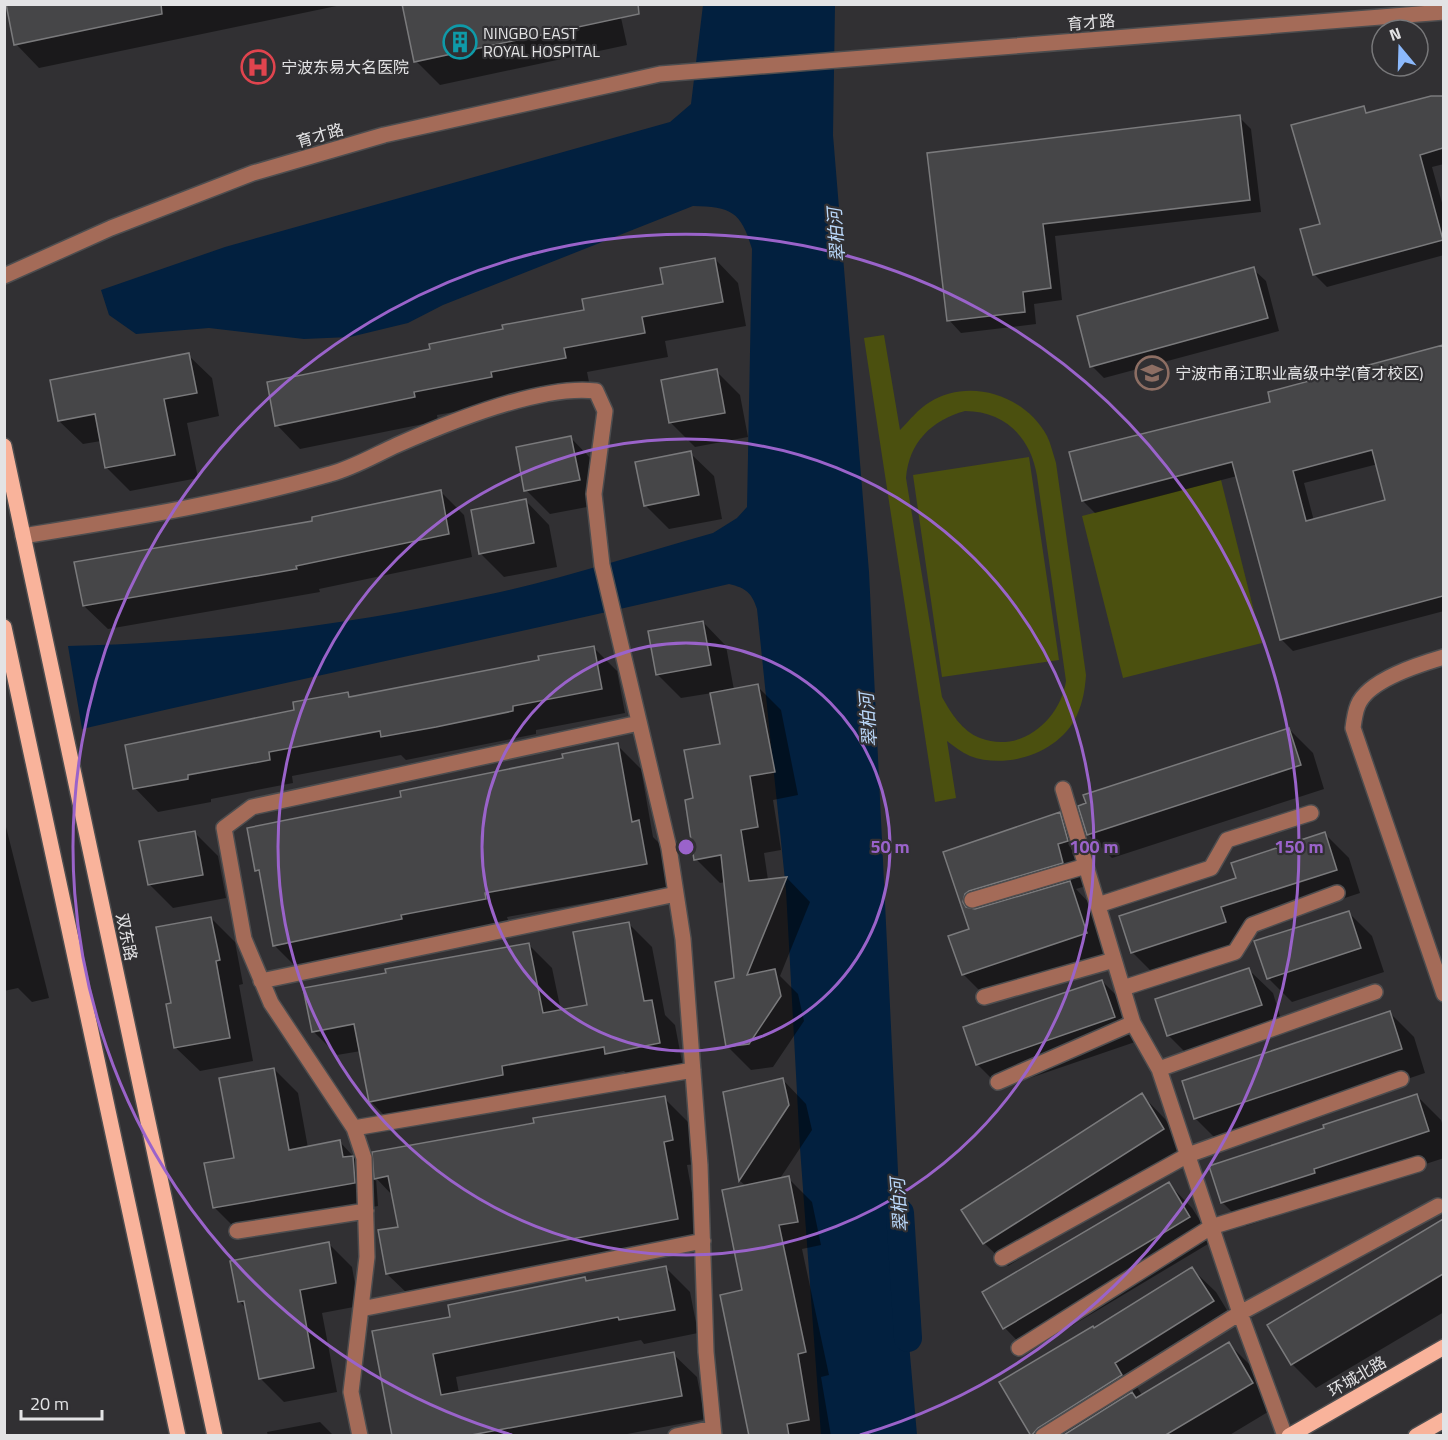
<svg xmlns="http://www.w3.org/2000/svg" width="1448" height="1440" viewBox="0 0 1448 1440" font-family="'Titillium Web','Noto Sans SC',sans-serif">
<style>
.green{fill:#4b500f;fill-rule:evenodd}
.water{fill:#02203f}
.shadow{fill:#0007;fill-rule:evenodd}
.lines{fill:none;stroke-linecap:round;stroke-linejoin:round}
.canal{stroke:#02203f;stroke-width:28}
.building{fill:#464648;stroke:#7a7a7c;stroke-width:1.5;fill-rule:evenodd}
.minor-casing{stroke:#4d4d4f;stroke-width:18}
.major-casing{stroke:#4d4d4f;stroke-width:18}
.minor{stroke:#a46b58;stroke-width:15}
.major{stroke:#f9b39b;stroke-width:15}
.ring{fill:none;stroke:#9a63ca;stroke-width:3}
.labels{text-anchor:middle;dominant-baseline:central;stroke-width:4.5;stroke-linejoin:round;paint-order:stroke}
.street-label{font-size:16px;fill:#e3e3e5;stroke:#313033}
.poi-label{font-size:16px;fill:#e3e3e5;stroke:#313033;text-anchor:start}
.water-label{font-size:18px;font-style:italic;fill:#b9d7f9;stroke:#313033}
.centre{fill:#9a63ca;stroke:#313033;stroke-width:3}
.ring-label{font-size:18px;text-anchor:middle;font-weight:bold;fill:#9a63ca;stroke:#313033;stroke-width:4.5;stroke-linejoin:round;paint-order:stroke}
</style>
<rect width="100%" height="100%" fill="#313033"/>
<path class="green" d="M884 335 900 430C910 420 918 409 930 402 970 377 1026 396 1047 436 1051 444 1053 454 1056 463L1086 675C1085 689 1083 702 1077 715 1060 753 1007 770 970 756 961 752 954 746 947 741L956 798 935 802 864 338ZM965 411C1005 411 1031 438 1037 476L1066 681C1060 720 1021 754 980 738 962 731 951 713 942 697L906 478C909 442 932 420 965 411Z
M1029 457 1059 660 942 677 913 475Z
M1221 480 1262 643 1123 678 1082 516Z"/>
<path class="water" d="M703 5H835L833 135 869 572 903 1275 917 1435H821L800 1148 786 890 757 609C752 593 746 588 729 584 514 634 298 679 82 729L68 646C209 643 348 625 486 595 562 579 638 554 713 533L737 518 747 507 752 249C741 211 731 207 693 206L443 305 408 323 350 337 304 339 209 328 136 334 109 315 101 290 225 247 670 122 691 104Z"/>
<path class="shadow" d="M7 4H346L39 68 16 44Z
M618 4 627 45 440 85 416 61Z
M1444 97V164L1432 167 1444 210V255L1327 287 1314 274 1322 225 1363 108 1369 114 1431 98Z
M1239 117 1251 129 1261 212 1055 236 1062 300 1034 304 1036 324 961 333 949 320 929 154Z
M715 259 738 283 746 326 665 341 668 357 587 372 589 382 514 396 515 401 437 415 438 421 300 449 277 425 431 350 586 311 664 285Z
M1253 269 1266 281 1279 331 1104 378 1092 366Z
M1444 346V611L1293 651 1281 639 1237 476 1095 513 1083 501 1272 403 1269 393ZM1378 464 1387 501 1314 521 1304 483Z
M188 355 212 378 219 416 187 423 198 478 130 491 107 468 101 441 83 444 59 421Z
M716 371 740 395 748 437 695 447 671 423 663 381Z
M571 438 594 462 603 504 550 514 526 490Z
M690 453 714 476 722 519 669 529 645 505Z
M440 491 464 515 472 557 319 589 320 592 108 629 84 606 314 522Z
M526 501 549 525 557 567 504 577 480 553Z
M703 622 726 646 734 690 757 686 781 710 798 795 773 800 781 850 764 853 768 880 787 878 810 902 780 976 798 994 804 1021 773 1067 751 1070 727 1046 736 979 725 882 720 883 696 859 695 800 722 745 712 693 681 698 657 674Z
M593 647 617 671 625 713 536 730V734L406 760 401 755 292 776 293 783 211 799V802L158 812 135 788 296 711 347 693 352 698 541 662Z
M1289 729 1313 753 1324 789 1112 858 1088 834Z
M617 745 641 769 653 837 662 846 670 888 507 917 509 923 424 939 425 943 298 969 274 945 262 876 256 870 565 760Z
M1059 814 1083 837 1086 886 1076 889 1093 907 1110 957 987 998 963 974 971 929 945 853Z
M4 819 49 998 32 1002 18 988 4 991Z
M194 832 218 856 226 898 173 908 149 884Z
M1325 834 1349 858 1360 893 1244 931 1249 946 1156 976 1132 952 1238 879Z
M1348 912 1372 936 1384 972 1292 1002 1268 978Z
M211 918 235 942 243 984 239 985 253 1061 200 1071 176 1048 172 1005Z
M628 923 652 947 665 1015 675 1025 683 1067 630 1077 624 1071 525 1090 526 1099 394 1125 370 1101 361 1051 337 1055 313 1031 529 945 552 968 561 1011 589 1006Z
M1249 970 1273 993 1284 1029 1192 1059 1168 1035Z
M1102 981 1126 1005 1138 1041 1001 1088 977 1064Z
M1390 1013 1414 1037 1425 1073 1219 1142 1195 1118Z
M274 1069 298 1093 308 1148 340 1142 376 1181 374 1153 664 1098 688 1122 696 1164 687 1165 701 1243 411 1297 387 1274 399 1228 393 1196 376 1178 378 1206 238 1231 214 1207Z
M783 1080 806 1104 812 1130 779 1180 788 1178 812 1202 821 1245 802 1249 829 1375 821 1377 831 1436H750L744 1291 746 1186 740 1181 725 1093Z
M1142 1095 1165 1119 1187 1153 1008 1266 984 1243Z
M1417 1096 1441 1120 1444 1129V1158L1337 1193 1338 1196 1246 1226 1222 1202 1326 1129Z
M1169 1184 1192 1208 1213 1241 1028 1352 1005 1328 984 1293Z
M1444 1221V1312L1316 1388 1292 1364 1269 1325Z
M328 1243 352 1267 359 1306 322 1313 337 1392 284 1402 260 1378 247 1309 239 1301Z
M666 1268 690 1292 698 1333 644 1344 641 1340 456 1377 459 1393 673 1354 697 1377 705 1419 617 1436H393L373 1333 452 1318 585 1279 588 1283Z
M1192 1269 1216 1292 1236 1325 1137 1387 1142 1395 1229 1344 1253 1368 1276 1407 1228 1436H1032L1001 1382 1094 1330Z
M320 1422 334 1436H268L267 1432Z"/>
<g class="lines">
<path class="canal" d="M900 1213 908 1338"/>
</g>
<path class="building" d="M6 4H161L162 14 14 45Z
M402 4H638L639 14 414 62Z
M1431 96H1443V148L1420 155 1443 240 1313 275 1300 229 1320 224 1291 125 1364 106 1366 113Z
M1240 115 1250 200 1043 224 1051 288 1023 292 1025 312 947 321 927 153Z
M715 258 723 302 642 317 645 333 564 348 566 358 491 372 492 377 414 392 415 397 275 426 267 382 430 349 429 344 503 329 502 325 584 310 582 299 663 284 660 268Z
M1254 267 1268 318 1090 367 1077 316Z
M1443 345V596L1280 640 1232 462 1082 501 1069 452 1270 402 1268 392ZM1372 450 1385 500 1306 521 1293 471Z
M189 353 197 393 164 399 175 455 105 468 95 414 58 421 50 380Z
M717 369 725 413 669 423 661 380Z
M571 436 580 480 524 491 516 447Z
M691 451 699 495 644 506 635 462Z
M441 490 449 534 296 566 297 569 83 606 74 562 312 521V517Z
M526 499 534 543 479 554 471 510Z
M703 621 711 665 656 675 648 631Z
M594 646 602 689 513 706V711L436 727 381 737 380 731 269 752 270 760 188 775V779L133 789 125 745 294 710 293 702 348 692 349 697 539 660 538 656Z
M758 684 775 772 750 776 758 827 741 830 749 881 787 877 747 975 775 969 781 996 749 1044 726 1047 715 982 734 978 721 855 694 860 685 800 693 798 684 750 720 744 710 693Z
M1289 728 1301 765 1087 835 1078 806 1086 803 1083 795Z
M618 743 632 822 639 820 647 864 485 893 486 899 401 915 402 919 273 946 259 870 255 871 247 828 401 797 400 791 563 758 562 754Z
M1060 812 1068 841 1058 844 1063 863 969 891 965 894 963 902 966 907 975 909 1070 881 1087 933 962 975 948 936 969 929 943 852Z
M195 831 203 875 148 885 139 841Z
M1325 832 1337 870 1221 907 1226 922 1131 953 1119 916 1236 878 1231 863Z
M1349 911 1361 948 1267 979 1254 941Z
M211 917 220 960 216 961 230 1038 174 1048 166 1004 171 1003 156 927Z
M629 922 644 1001 652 1000 660 1043 605 1054 604 1047 502 1066 503 1075 369 1102 354 1024 312 1032 303 988 386 973 385 969 529 943 543 1013 587 1005 573 932Z
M1249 968 1262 1005 1167 1036 1155 999Z
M1102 980 1115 1017 976 1065 963 1027Z
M1390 1011 1402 1049 1194 1119 1182 1081Z
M274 1068 289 1150 340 1140 343 1157 353 1156 355 1183 213 1208 204 1163 234 1158 219 1078Z
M783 1078 789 1105 739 1181 723 1092Z
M1142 1093 1164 1129 983 1244 961 1210Z
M1417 1094 1429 1131 1314 1169 1315 1173 1221 1203 1209 1166 1324 1128 1323 1125Z
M665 1096 673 1140 664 1142 678 1219 386 1274 378 1230 398 1227 388 1176 374 1179 372 1152 534 1123 533 1118Z
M789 1176 798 1222 779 1225 806 1352 798 1354 809 1420 787 1424 789 1436H749L720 1295 742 1290 722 1190Z
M1169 1182 1190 1217 1003 1329 982 1292Z
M1443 1219V1274L1291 1365 1267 1325Z
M329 1242 336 1283 300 1290 314 1368 259 1379 244 1301 238 1302 230 1261Z
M666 1266 675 1310 619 1320 618 1317 433 1354 441 1395 674 1352 682 1396 466 1436H392L372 1331 450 1317 448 1305 585 1277 586 1281Z
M1192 1267 1214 1301 1115 1363 1122 1375 1038 1428 1031 1436 999 1382 1093 1326 1094 1328Z
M1229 1342 1253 1383 1164 1436H1062L1132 1392 1136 1398Z"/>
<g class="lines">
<g class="minor-casing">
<path id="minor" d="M4 276 111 228 253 173 384 135 660 74 1444 12
M23 536C127 519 229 503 330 474 353 468 375 455 397 445 447 423 542 384 596 391L605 411 594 494 602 565 669 848 683 939 700 1165 706 1352 714 1436
M1444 657C1420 664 1368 680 1358 705 1355 712 1354 720 1353 728L1444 994
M1063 789 1133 1023 1159 1069 1240 1313 1285 1436
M972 900 1086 866
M1098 905 1211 868 1227 840 1311 813
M261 981 676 894
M1123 988 1235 952 1252 925 1337 893
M984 997 1114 960
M1159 1069 1375 992
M998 1082 1133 1023
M354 1128 693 1070
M237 1231 366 1211
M1002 1258 1188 1155 1401 1079
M361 1309 703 1241
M1019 1348 1211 1227 1418 1164
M360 1436 351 1392 367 1257 364 1158 354 1128 271 1003 244 939 224 828 252 807 639 723
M676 1436 713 1428
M1043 1436 1240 1313 1438 1206"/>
</g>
<g class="major-casing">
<path id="major" d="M4 446 215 1436
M4 627 178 1436
M1289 1436 1444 1347
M1416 1436 1444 1420"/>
</g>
<use href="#minor" class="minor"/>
<use href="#major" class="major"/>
</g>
<g class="ring">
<circle cx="686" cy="847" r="204"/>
<circle cx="686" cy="847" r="408"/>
<path d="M512 1435A613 613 0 1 1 860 1435"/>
</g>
<defs>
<g id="building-ring" transform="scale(1.725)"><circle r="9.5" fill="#313033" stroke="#0f9aa8" stroke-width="1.5"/><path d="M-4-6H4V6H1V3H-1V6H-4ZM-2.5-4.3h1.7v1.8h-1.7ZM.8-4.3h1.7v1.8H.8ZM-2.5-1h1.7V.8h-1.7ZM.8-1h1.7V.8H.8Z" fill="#0f9aa8"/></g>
<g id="hospital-ring" transform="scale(1.725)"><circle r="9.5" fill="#313033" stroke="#e0444e" stroke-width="1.5"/><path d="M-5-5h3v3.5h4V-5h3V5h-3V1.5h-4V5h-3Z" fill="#e0444e"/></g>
<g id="school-ring" transform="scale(1.725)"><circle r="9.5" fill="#313033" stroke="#8d6e63" stroke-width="1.5"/><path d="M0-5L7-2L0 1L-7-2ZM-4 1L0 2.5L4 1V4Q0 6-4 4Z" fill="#8d6e63"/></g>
</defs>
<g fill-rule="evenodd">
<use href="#building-ring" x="460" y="42"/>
<use href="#hospital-ring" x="258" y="67"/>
<use href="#school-ring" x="1152" y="373"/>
</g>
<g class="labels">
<g class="street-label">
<text transform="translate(1091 22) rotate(-5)">育才路</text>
<text transform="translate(320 135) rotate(-16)">育才路</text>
<text transform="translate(127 937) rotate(78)">双东路</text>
<text transform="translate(1357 1376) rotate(-30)">环城北路</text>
</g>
<g class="poi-label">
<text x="483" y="33">NINGBO EAST<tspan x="483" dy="18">ROYAL HOSPITAL</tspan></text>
<text x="281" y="67">宁波东易大名医院</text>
<text x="1175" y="373">宁波市甬江职业高级中学(育才校区)</text>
</g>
<g class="water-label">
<text transform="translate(836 235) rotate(-94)">翠柏河</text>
<text transform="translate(868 720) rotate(-94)">翠柏河</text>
<text transform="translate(899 1205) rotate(-94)">翠柏河</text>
</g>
</g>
<circle cx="686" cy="847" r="9" class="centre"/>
<g class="ring-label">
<text x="890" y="853">50 m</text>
<text x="1094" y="853">100 m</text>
<text x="1299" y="853">150 m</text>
</g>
<rect width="1448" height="1440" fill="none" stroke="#e3e3e5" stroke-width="12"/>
<g transform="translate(1400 48) rotate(341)"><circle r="28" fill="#313033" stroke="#78787a" stroke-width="1.5"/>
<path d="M0-4.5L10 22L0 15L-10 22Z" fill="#8cb9fc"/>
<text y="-9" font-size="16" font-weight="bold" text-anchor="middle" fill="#e3e3e5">N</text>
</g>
<path d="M21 1410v9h81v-9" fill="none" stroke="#e3e3e5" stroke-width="3"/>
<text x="30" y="1410" font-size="18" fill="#e3e3e5" stroke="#313033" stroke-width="4.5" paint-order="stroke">20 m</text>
</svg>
